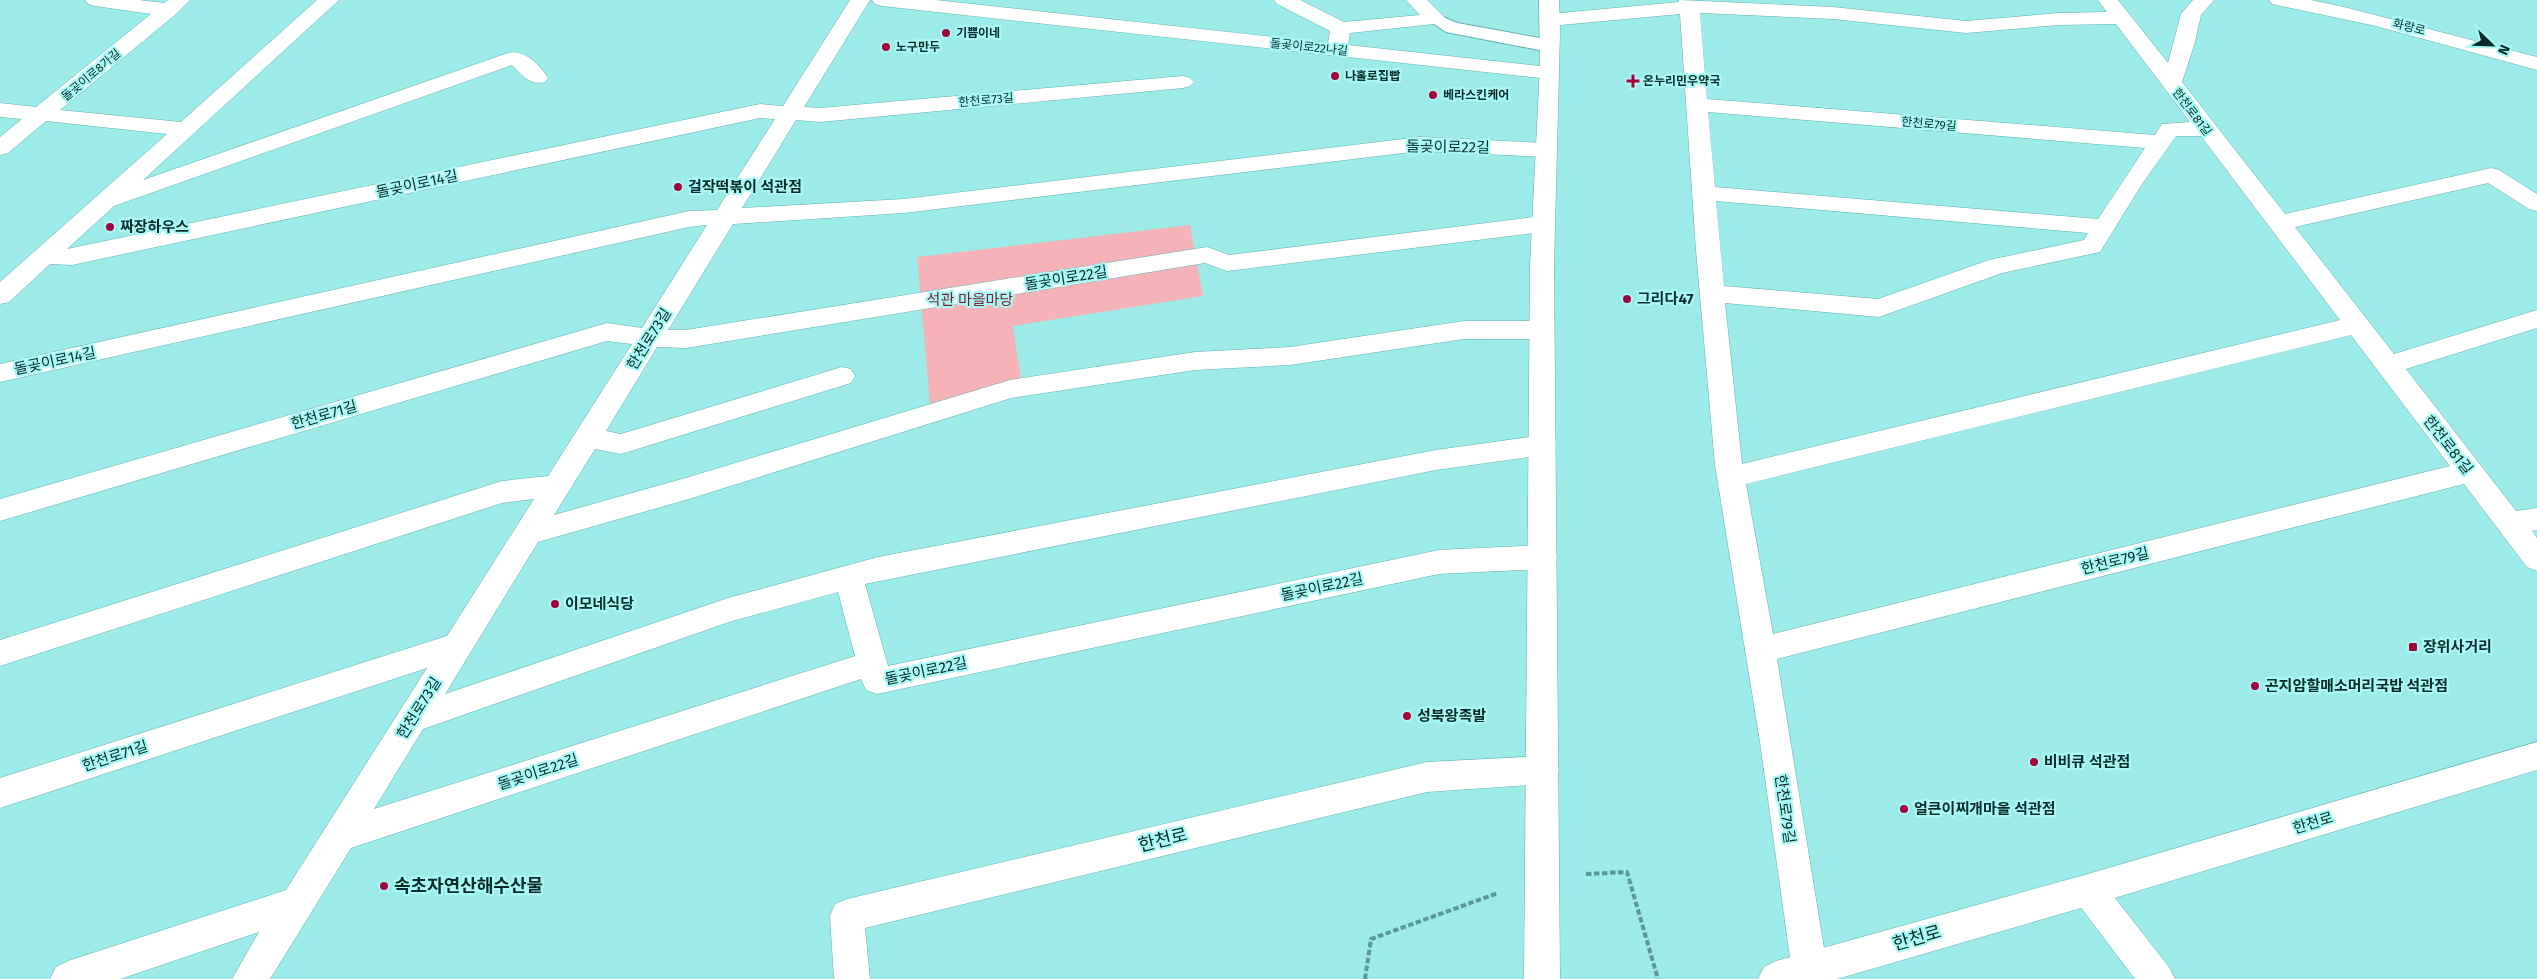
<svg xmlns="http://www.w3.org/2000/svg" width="2537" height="979" viewBox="0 0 2537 979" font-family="'Fira Sans','Noto Sans KR',sans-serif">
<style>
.green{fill:#f5b3b8}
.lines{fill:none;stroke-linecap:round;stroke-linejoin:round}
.service-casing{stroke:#61b0ae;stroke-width:2}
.minor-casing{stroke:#61b0ae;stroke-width:1}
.tertiary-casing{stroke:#61b0ae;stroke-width:1}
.secondary-casing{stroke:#61b0ae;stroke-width:1}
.path{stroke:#5b9795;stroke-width:4;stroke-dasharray:5.5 2.5;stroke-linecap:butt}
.service{fill:#fff;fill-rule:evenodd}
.minor{fill:#fff;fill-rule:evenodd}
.tertiary{fill:#fff;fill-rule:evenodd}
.secondary{fill:#fff;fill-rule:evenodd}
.poi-dot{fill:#a20338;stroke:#a9f9f6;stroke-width:2}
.labels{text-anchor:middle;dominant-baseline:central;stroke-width:4.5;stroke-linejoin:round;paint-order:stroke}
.far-street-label{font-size:12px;fill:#082b2a;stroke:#a9f9f6}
.far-poi-label{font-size:12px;font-weight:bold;fill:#082b2a;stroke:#a9f9f6;text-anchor:start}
.street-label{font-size:15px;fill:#082b2a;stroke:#a9f9f6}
.poi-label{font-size:15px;font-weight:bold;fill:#082b2a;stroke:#a9f9f6;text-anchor:start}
.park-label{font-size:15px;fill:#7e1c31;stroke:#a9f9f6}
.near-street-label{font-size:18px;fill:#082b2a;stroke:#a9f9f6}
.near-poi-label{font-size:18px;font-weight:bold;fill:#082b2a;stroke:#a9f9f6;text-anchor:start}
</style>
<rect width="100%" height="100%" fill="#9cebe9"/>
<path class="green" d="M1190 225 1203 296 1013 326 1021 379 930 404 917 257Z"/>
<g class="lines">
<g class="service-casing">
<path id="service" d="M1436 14 1457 23 1550 40 1557 42 1559 46 1557 50 1550 52 1446 32 1427 19 1430 15Z"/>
</g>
<g class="minor-casing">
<path id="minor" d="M85 0H139L164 3 168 0H190L176 14 60 110 181 122 317 0H339L143 180 508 53C524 49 540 65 548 78L545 82C530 86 522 75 512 65L114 206 67 249 760 104 783 106 850 0H870L804 107 820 108 1183 76 1190 78 1194 82 1190 86 1183 88 820 122 796 120 742 208 904 199 1420 137 1546 143 1554 145 1557 150 1554 155 1546 157 1420 151 904 213 733 224 668 330H686L1207 247 1229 255 1542 216 1550 219 1554 224 1550 229 1542 232 1227 271 1205 263 686 348 657 347 606 431 621 434 842 367 851 369 855 376 851 383 621 454 595 449 554 515 689 477 1010 380 1195 352 1290 347 1464 321H1542L1551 324 1554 330 1551 336 1542 339H1464L1290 365 1195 370 1011 398 689 499 538 542 445 694 728 598 878 557 1436 450 1543 435 1552 438 1556 445 1552 452 1543 455 1436 470 865 584 888 666 1439 550 1543 545 1553 549 1557 557 1553 565 1543 569 1439 574 877 694 866 690 861 679 351 848 270 979H232L259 932 120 979H50L56 967 68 961 286 890 427 668 0 808V778L447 636 534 499 502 503 0 666V640L502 481 548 476 632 344 607 341 0 521V499L607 323 642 328 707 225 689 227 0 382V364L689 211 717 210 775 119 760 118 72 265 50 264 9 302 0 304V282L167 134 46 121 8 153 0 155V137L22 119 0 117V103L36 107 151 14 95 6 88 4ZM838 592 855 656 374 809 423 729 729 622Z
M872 0H936L1328 43 1330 31 1277 4 1274 0H1300L1344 22 1420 15 1406 0H1427L1446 19 1443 23 1350 33 1348 45 1549 67 1556 69 1559 73 1556 77 1549 79 882 6 875 4Z
M1679 0 1833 7 1966 21 2059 13 2107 12 2098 0H2118L2168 63 2181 14 2193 0H2214L2201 15 2195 42 2182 82 2285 214 2491 168 2499 170 2537 194V211L2529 209 2488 183 2295 227 2394 354 2537 310V328L2406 369 2516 511 2537 508V530L2532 531 2537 538V571L2527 567 2464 484 1777 659 1829 979H1793L1760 742 1715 465 1696 250 1680 14 1550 26 1543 24 1540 20 1543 16 1550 14 1679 2ZM1700 13 1833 19 1966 33 2059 25 2116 24 2190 122 2162 124 2155 135 1707 99ZM1708 112 2145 148 2098 219 1715 187ZM2176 136H2201L2340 320 1742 464 1725 303 1879 317 2002 273 2100 252 2142 184ZM1716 201 2088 233 2084 240 1989 260 1878 299 1724 286ZM2351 335 2450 466 1773 634 1746 484Z
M2269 0H2311L2344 7 2537 57V70L2376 26 2272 4Z
M1543 756 1554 760 1559 770 1554 780 1543 784 1427 792 865 928 870 979H834L830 916 835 904 847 899 1427 762Z
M2088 874 2100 879 2169 967 2175 979H2135L2076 901 2071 890 2076 879Z"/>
</g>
<g class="tertiary-casing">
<path id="tertiary" d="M1539 0H1559L1560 33 1554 266 1560 979H1524L1530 266 1540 66Z"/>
</g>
<g class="secondary-casing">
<path id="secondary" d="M2537 742V770L2088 906 1837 979H1758L1764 967 1776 961 2088 874Z"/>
</g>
<path class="path" d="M1586 874 1627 872 1658 979
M1365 979 1371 939 1498 893"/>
<use href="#service" class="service"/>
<use href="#minor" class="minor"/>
<use href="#tertiary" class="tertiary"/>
<use href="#secondary" class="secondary"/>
</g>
<g class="poi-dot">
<circle cx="946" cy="33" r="5"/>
<circle cx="886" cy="47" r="5"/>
<circle cx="1335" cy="76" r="5"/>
<path d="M1630.5 73.5h5v5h5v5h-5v5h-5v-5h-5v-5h5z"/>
<circle cx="1433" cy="95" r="5"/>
<circle cx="678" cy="187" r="5"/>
<circle cx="110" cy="227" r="5"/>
<circle cx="1627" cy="299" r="5"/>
<circle cx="555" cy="604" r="5"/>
<rect x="2408" y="642" width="10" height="10" rx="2.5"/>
<circle cx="2255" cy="686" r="5"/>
<circle cx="1407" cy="716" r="5"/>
<circle cx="2034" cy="762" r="5"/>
<circle cx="1904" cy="809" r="5"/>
<circle cx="384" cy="886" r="5"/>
</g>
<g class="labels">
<g class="far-street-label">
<text transform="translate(2409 27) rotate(14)">화랑로</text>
<text transform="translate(1309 47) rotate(6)">돌곶이로22나길</text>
<text transform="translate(91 75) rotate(-40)">돌곶이로8가길</text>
<text transform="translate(986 100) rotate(-5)">한천로73길</text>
<text transform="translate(2192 112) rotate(53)">한천로81길</text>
<text transform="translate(1929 124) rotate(5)">한천로79길</text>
</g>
<g class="far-poi-label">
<text x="956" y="33">기쁨이네</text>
<text x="896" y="47">노구만두</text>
<text x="1345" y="76">나홀로집빱</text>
<text x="1643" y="81">온누리민우약국</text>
<text x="1443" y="95">베라스킨케어</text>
</g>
<g class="street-label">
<text transform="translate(1448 147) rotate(1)">돌곶이로22길</text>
<text transform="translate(417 184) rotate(-12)">돌곶이로14길</text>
<text transform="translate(1066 278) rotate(-9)">돌곶이로22길</text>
<text transform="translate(649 339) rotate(-58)">한천로73길</text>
<text transform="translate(55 361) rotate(-12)">돌곶이로14길</text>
<text transform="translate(324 415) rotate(-16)">한천로71길</text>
<text transform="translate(2448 445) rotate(52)">한천로81길</text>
<text transform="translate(2115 561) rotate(-14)">한천로79길</text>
<text transform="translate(1322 587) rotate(-12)">돌곶이로22길</text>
<text transform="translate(926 671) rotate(-12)">돌곶이로22길</text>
<text transform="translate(419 708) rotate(-58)">한천로73길</text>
<text transform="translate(115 756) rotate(-18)">한천로71길</text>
<text transform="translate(538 772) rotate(-18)">돌곶이로22길</text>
<text transform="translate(1785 809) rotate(82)">한천로79길</text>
<text transform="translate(2313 823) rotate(-17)">한천로</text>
</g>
<g class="poi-label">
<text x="688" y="187">걸작떡볶이 석관점</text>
<text x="120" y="227">짜장하우스</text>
<text x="1637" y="299">그리다47</text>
<text x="565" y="604">이모네식당</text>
<text x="2423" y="647">장위사거리</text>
<text x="2265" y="686">곤지암할매소머리국밥 석관점</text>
<text x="1417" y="716">성북왕족발</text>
<text x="2044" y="762">비비큐 석관점</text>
<text x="1914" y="809">얼큰이찌개마을 석관점</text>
</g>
<g class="park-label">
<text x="970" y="300">석관 마을마당</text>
</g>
<g class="near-street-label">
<text transform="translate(1163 840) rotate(-14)">한천로</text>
<text transform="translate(1917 938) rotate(-16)">한천로</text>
</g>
<g class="near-poi-label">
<text x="394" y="886">속초자연산해수산물</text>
</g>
</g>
<g transform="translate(2492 45) rotate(113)" stroke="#a9f9f6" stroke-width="4" paint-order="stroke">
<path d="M0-4L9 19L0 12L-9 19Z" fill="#082b2a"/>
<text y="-8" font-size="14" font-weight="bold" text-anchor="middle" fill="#082b2a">N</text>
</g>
</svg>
